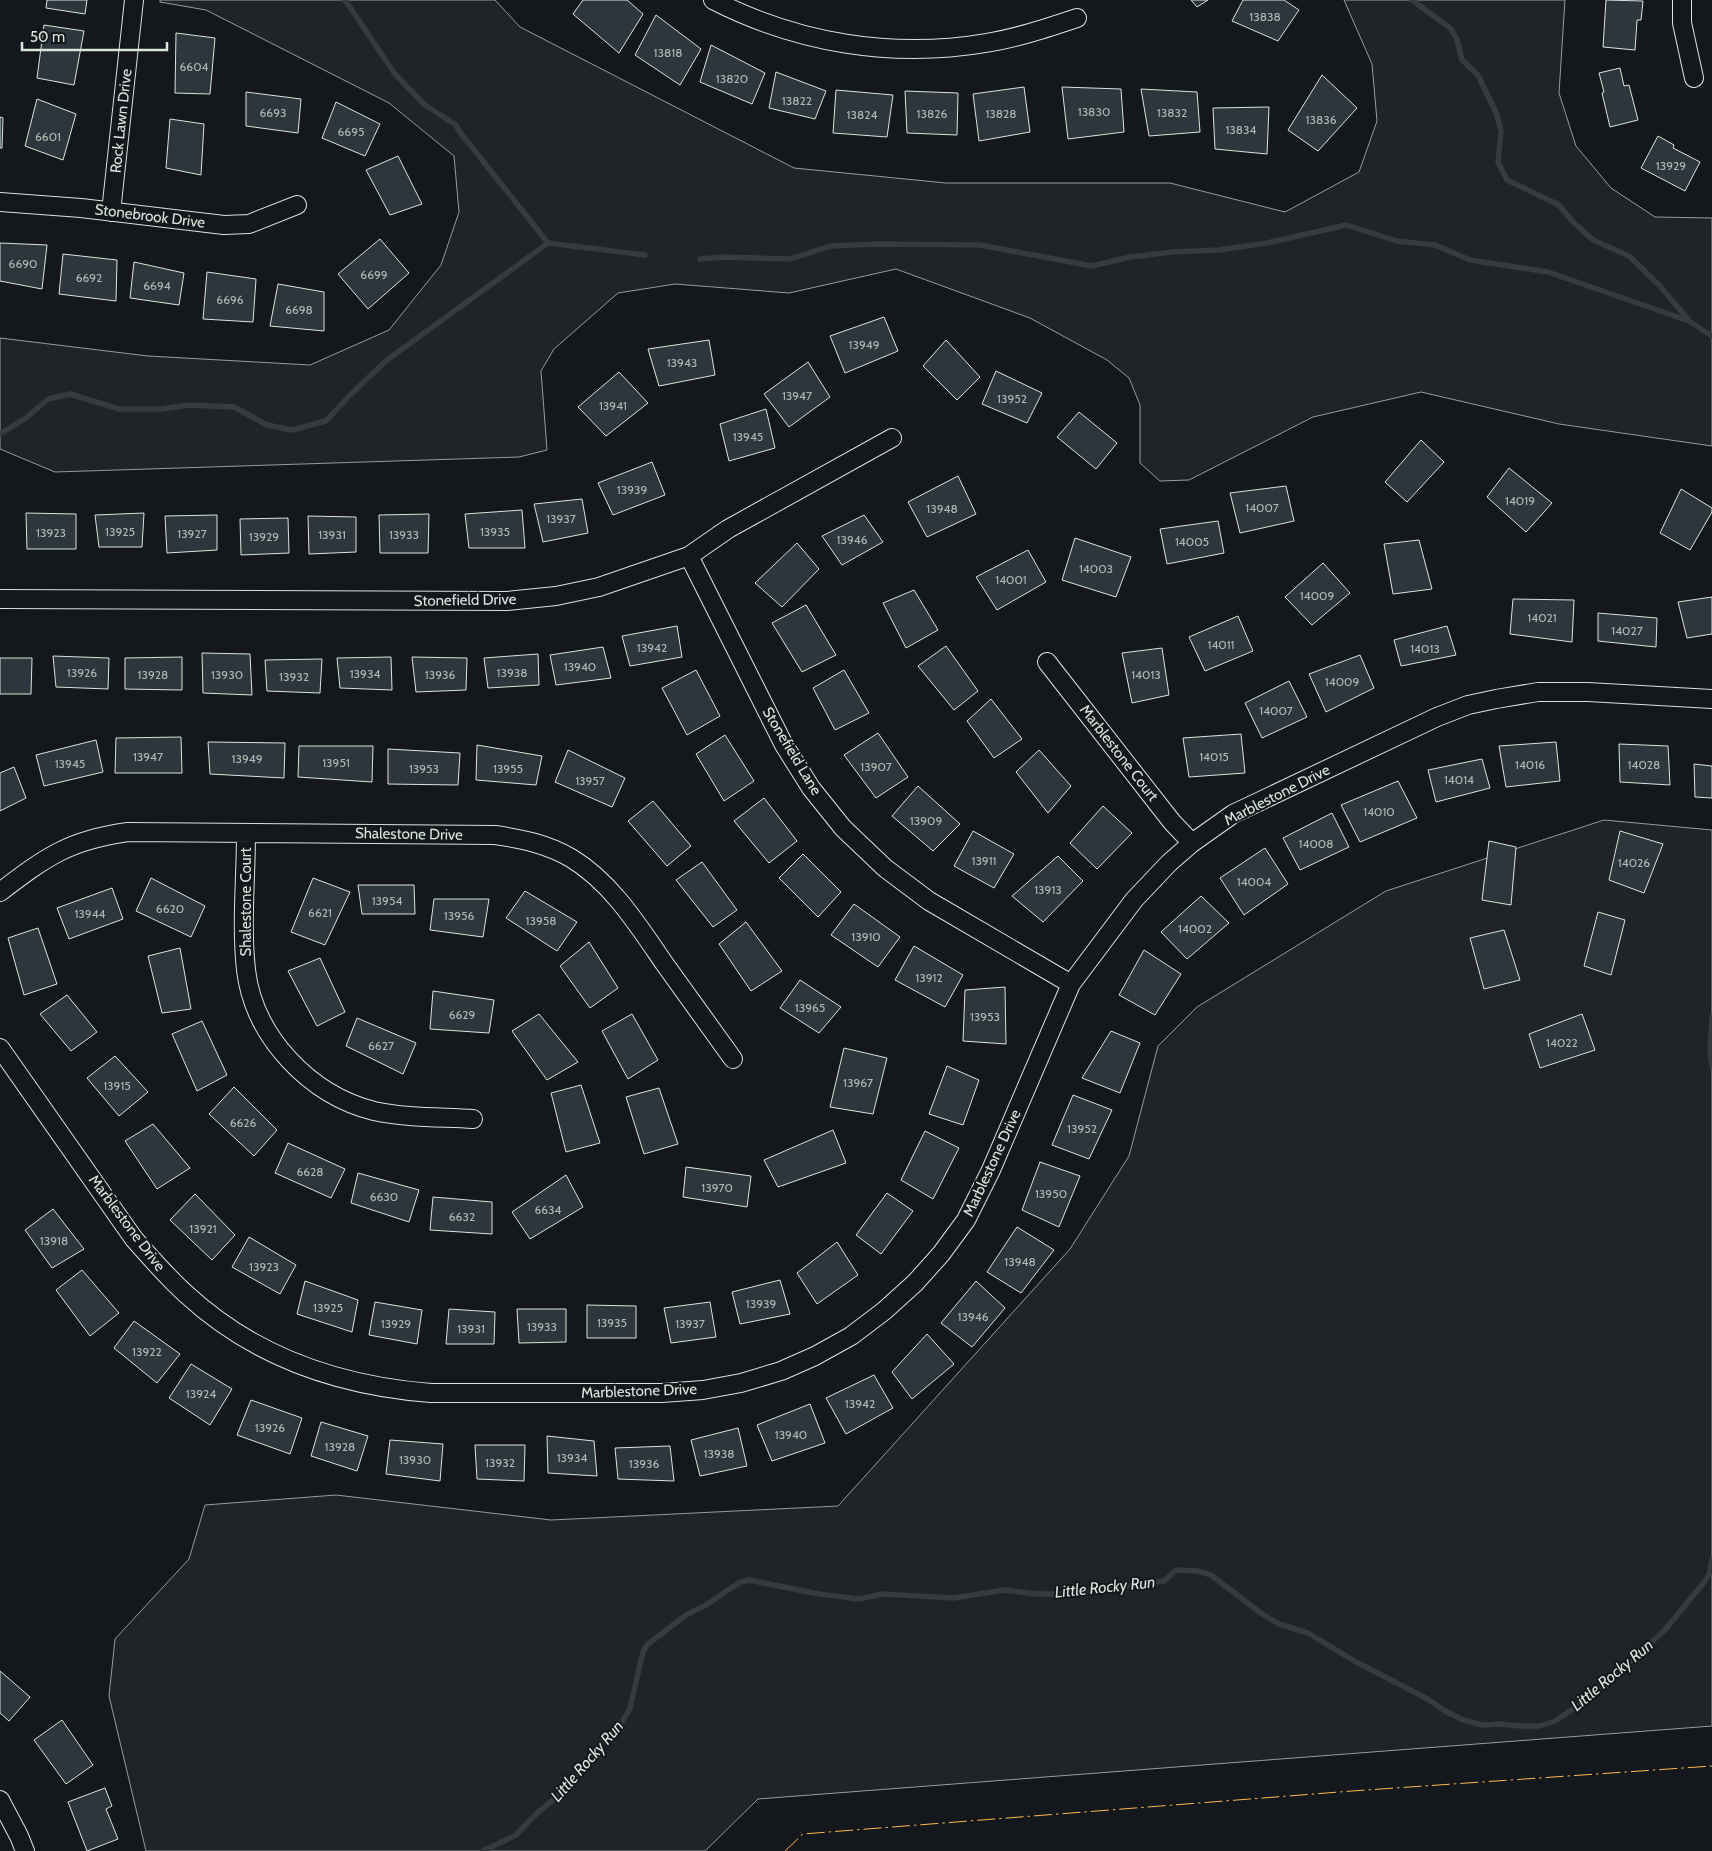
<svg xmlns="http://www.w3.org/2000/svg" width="1712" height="1851" viewBox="0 0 1712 1851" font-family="Cabin,sans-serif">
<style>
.green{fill:#202428;stroke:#939e99}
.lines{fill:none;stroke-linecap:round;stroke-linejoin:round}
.stream{stroke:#363b3e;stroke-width:5.5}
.building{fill:#2c363c;stroke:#d8e6dc}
.minor-casing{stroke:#d8e6dc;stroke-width:20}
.minor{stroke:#14181c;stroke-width:18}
.power{stroke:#ffb74d;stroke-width:1;stroke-dasharray:18 4 2.5 4;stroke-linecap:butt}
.labels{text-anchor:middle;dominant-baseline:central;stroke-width:4;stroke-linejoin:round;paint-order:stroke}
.number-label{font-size:12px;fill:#adbab4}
.street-label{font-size:15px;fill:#d8e6dc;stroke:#14181c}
.water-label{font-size:16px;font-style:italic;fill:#d8e6dc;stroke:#14181c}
</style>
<rect width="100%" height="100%" fill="#14181c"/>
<path class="green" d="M160 0H495L520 27 794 168 946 183H1170L1285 212 1359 172 1377 121 1372 64 1344 0H1565L1559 93 1576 146 1611 188 1655 217 1712 218V446L1559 424 1421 392 1313 417 1189 480 1160 481 1140 463V405L1129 378 1107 360 1030 318 896 269 789 293 675 284 618 293 554 349 541 371 547 450 519 457 55 472 0 449V338L148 356 310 365 389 330 441 265 459 212 454 156 389 103 206 10 160 2Z
M1604 820 1712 830V1726L758 1799 705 1851H146L109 1696 115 1639 189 1559 205 1505 336 1495 551 1520 838 1506 1070 1249 1129 1156 1158 1046 1197 1007 1386 891Z"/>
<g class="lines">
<path class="stream" d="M345 0 395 74 425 105 456 125 459 131 548 243
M1412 0 1450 28 1457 39 1462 60 1478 75 1497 115 1501 131 1498 162 1507 180 1559 205 1573 222 1593 240 1629 256 1659 285 1688 319
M700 259 722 257 790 259 831 246 878 244 980 245 1092 266 1130 257 1172 252 1219 250 1267 243 1346 225 1397 241 1435 245 1470 260 1548 272 1689 321 1712 336
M0 434 26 418 48 399 70 394 119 409H162L190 405 234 407 267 425 292 430 326 421 351 394 387 360 548 243 645 255
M1712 1017 1710 1052 1712 1066
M483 1851 516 1835 536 1814 558 1796 566 1788 601 1743 623 1721 630 1708 643 1652 647 1645 686 1615 706 1605 740 1582 749 1580 819 1594 859 1599 883 1594 954 1598 1004 1590 1036 1594H1059L1164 1581 1176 1570 1198 1571 1211 1575 1262 1614 1279 1624 1308 1633 1356 1662 1426 1698 1445 1711 1463 1720 1482 1725 1499 1724 1521 1726H1540L1555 1721 1588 1699 1665 1630 1705 1581 1710 1572 1712 1560"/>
</g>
<path class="building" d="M47 0H87L85 14 46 8Z
M583 0H627L643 14 619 53 573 14Z
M1191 0H1208L1197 7Z
M1243 0H1284L1299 10 1278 41 1232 21Z
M1606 0 1643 1 1641 20H1637L1635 50 1603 47Z
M656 15 701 49 680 85 635 55Z
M44 25 84 31 74 85 37 78Z
M176 33 215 38 210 94 175 93Z
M711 45 765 73 752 104 700 82Z
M1620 68 1624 86 1629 85 1638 120 1610 127 1602 93 1604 92 1599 73Z
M776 72 826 91 815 119 769 108Z
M1322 75 1357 108 1318 151 1288 130Z
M1024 87 1030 132 979 141 973 94Z
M1062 87 1121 89 1124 132 1068 139Z
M1141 89 1197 92 1200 132 1149 136Z
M836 90 893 95 887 137 833 133Z
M905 91 958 93 957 135 907 133Z
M246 92 301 99 298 133 246 126Z
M37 99 76 114 63 160 25 146Z
M336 102 380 124 365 156 322 138Z
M1269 107 1267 154 1215 149 1213 108Z
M0 117 3 118 2 148H0Z
M170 119 204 124 201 175 166 168Z
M1658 136 1674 145 1673 148 1700 162 1685 191 1641 168Z
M398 156 422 204 390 215 366 170Z
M380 239 409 273 368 309 338 274Z
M0 243 47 245 42 289 0 281Z
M63 254 117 260 116 301 59 294Z
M134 262 184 273 179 305 130 298Z
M207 272 256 279 253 322 203 319Z
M278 284 324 292V331L270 326Z
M884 317 898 351 845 373 830 336Z
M709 340 715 375 659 386 648 349Z
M946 340 980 377 957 400 923 366Z
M808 362 830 397 789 427 764 394Z
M996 371 1042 393 1027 423 982 404Z
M619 372 648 403 606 436 578 407Z
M766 409 775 448 729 461 720 424Z
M1079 412 1117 443 1096 469 1057 437Z
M1421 440 1444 462 1407 502 1385 482Z
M652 462 665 495 613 515 598 483Z
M1509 468 1552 503 1526 532 1487 497Z
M958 476 976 514 927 537 908 502Z
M1286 486 1294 521 1240 533 1230 493Z
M1681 489 1712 508V512L1690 550 1660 533Z
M582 499 588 533 543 542 534 504Z
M522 510 525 548H469L465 514Z
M26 513 76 514V549H27Z
M144 513 142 547H99L95 515Z
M429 514 428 553H380L379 515Z
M217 515V550L167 553 165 516Z
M864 515 883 542 842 565 822 536Z
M308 516 356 517V552L309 554Z
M288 518 289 553 241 555 240 519Z
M1218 521 1224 553 1167 564 1160 529Z
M1075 538 1131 557 1116 597 1062 580Z
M1419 540 1432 589 1393 594 1384 544Z
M797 543 819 569 782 607 755 583Z
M1028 550 1046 582 997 610 976 577Z
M1323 563 1350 593 1312 625 1285 597Z
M914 590 938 630 906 648 883 603Z
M1712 597V634L1687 638 1678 602Z
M1513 599 1574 600 1572 642 1510 634Z
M806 605 836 655 802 672 772 623Z
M1598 613 1657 618 1656 647 1598 641Z
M1238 616 1253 651 1205 671 1189 637Z
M677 626 682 657 630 666 622 636Z
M1447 626 1456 655 1401 666 1394 640Z
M946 646 978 691 954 710 918 666Z
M603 647 611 678 556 685 550 655Z
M1162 648 1169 695 1132 703 1122 653Z
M202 653 250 654 252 695 203 693Z
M538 654 539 685 488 688 484 658Z
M1360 655 1374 688 1326 712 1309 674Z
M53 656 109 658 108 689 56 687Z
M182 657V690L125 689V658Z
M391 657 392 690 340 688 337 658Z
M412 657 467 658 466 690 416 692Z
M0 658H32L31 694H0Z
M322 659 320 693 267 691 265 660Z
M696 670 720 716 687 735 662 688Z
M844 670 869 713 835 730 813 688Z
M1289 681 1307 717 1262 738 1245 703Z
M991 699 1022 739 994 758 967 721Z
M878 733 908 777 876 798 844 755Z
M1241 734 1245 773 1189 777 1183 738Z
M725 735 754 781 724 801 696 754Z
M181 737 182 773H115L116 738Z
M96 740 103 772 44 786 36 755Z
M208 742 285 743 284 778 210 774Z
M1556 742 1560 781 1506 787 1499 746Z
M1619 744 1668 746 1670 785 1620 782Z
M477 745 542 756 536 785 476 780Z
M299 746H373L372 782 298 777Z
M388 749 460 753 458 785 388 784Z
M568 750 625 778 612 807 555 782Z
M1039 750 1071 786 1048 813 1016 772Z
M1482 759 1490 788 1436 802 1428 770Z
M1694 764 1712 766V798L1695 797Z
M14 767 26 798 0 811V773Z
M1398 781 1417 818 1360 842 1341 805Z
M918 786 960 824 933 851 892 816Z
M764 798 797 841 769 863 734 821Z
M653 801 691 846 667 866 628 821Z
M1103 806 1132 833 1097 869 1070 843Z
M1332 813 1349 847 1300 870 1283 838Z
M973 831 1014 854 994 888 954 866Z
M1620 831 1663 844 1644 893 1609 880Z
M1489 841 1516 847 1511 905 1482 900Z
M1265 848 1288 884 1244 915 1220 878Z
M803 854 841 892 818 917 779 878Z
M1058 856 1083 881 1043 922 1012 896Z
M702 862 737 910 713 927 676 880Z
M151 878 205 906 191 937 136 911Z
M313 878 350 892 325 945 291 932Z
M358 885H414L415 914H362Z
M112 888 123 919 69 939 57 908Z
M525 891 577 922 557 951 506 918Z
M1201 896 1229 923 1187 959 1161 932Z
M434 899H489L483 937 430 930Z
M854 904 900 937 878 967 831 935Z
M1598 912 1625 920 1611 975 1584 966Z
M746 922 782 971 751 991 719 944Z
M38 928 57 984 24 995 8 938Z
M1504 930 1520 980 1484 989 1470 938Z
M589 942 618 988 590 1008 560 966Z
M914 946 963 975 945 1007 895 980Z
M180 948 191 1009 162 1013 148 956Z
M1144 950 1181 974 1155 1015 1119 995Z
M320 958 345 1012 317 1026 288 971Z
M800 980 841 1007 819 1033 780 1008Z
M1005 987 1006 1044 963 1041 965 990Z
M433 991 494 1000 489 1033 430 1029Z
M67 995 97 1032 71 1051 40 1014Z
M539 1014 578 1062 547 1080 512 1031Z
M632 1014 658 1060 628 1079 602 1031Z
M1582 1014 1595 1050 1540 1068 1529 1034Z
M357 1018 416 1043 403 1074 346 1046Z
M202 1021 227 1075 197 1091 172 1034Z
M1111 1031 1140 1043 1120 1093 1082 1078Z
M844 1048 887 1058 873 1114 830 1107Z
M115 1056 148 1092 119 1116 87 1078Z
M947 1066 979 1080 963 1125 929 1114Z
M581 1085 600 1143 566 1152 551 1093Z
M234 1087 277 1130 254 1156 209 1114Z
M659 1088 678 1144 644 1154 626 1097Z
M1073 1095 1112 1110 1089 1159 1052 1145Z
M153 1124 190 1168 157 1189 125 1141Z
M833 1130 846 1163 778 1187 764 1160Z
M925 1131 959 1148 933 1199 901 1180Z
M288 1143 345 1169 331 1198 275 1173Z
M1040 1162 1080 1176 1059 1227 1022 1210Z
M686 1167 751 1176 747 1207 683 1197Z
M358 1173 419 1190 409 1222 351 1203Z
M566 1175 583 1207 530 1239 512 1212Z
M887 1193 913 1211 881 1254 856 1235Z
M195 1194 235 1235 212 1260 170 1220Z
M433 1197 492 1202V1234L430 1230Z
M53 1209 84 1249 52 1268 25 1230Z
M1017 1227 1054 1250 1021 1293 987 1272Z
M249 1237 296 1265 280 1294 232 1267Z
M837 1242 858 1275 817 1304 797 1273Z
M82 1270 119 1313 90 1336 56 1290Z
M780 1280 790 1314 740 1324 732 1292Z
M305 1281 358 1300 352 1332 297 1314Z
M976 1281 1005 1308 972 1347 941 1323Z
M375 1302 422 1310 417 1344 369 1335Z
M710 1302 716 1337 671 1343 664 1308Z
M587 1305 636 1306V1338H587Z
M449 1309 495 1312 494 1344H446Z
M517 1309H566V1342L519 1343Z
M134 1321 180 1354 157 1383 114 1348Z
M927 1334 954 1364 912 1399 892 1372Z
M191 1364 232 1389 210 1425 169 1398Z
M874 1375 893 1408 846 1434 826 1398Z
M251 1400 302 1418 290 1454 237 1435Z
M810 1404 825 1443 772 1461 757 1425Z
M321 1422 368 1436 357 1471 311 1456Z
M738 1428 747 1466 700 1476 691 1440Z
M547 1436 594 1441 597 1476 548 1473Z
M390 1440 443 1444 440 1481 386 1474Z
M475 1445H525L524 1481 477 1479Z
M670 1446 674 1481 618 1479 615 1448Z
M0 1671 30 1697 9 1721 0 1713Z
M62 1720 93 1765 66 1784 34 1740Z
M105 1788 112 1806 106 1809 118 1839 87 1851 68 1802Z"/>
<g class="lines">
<g class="minor-casing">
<path id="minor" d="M713 0C797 43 892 59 986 43 1017 38 1047 28 1077 18
M1682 0V23L1694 78
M0 202 81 208 224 225 249 224 297 205
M111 212 134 0
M689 556 784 745 811 788 843 828 885 868 929 901 1071 984
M0 599 507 601 556 596 599 587 689 556 728 529 892 438
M1047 662 1172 822 1192 843
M246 833C246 878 241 924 246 970 254 1037 310 1095 374 1111 406 1118 440 1117 473 1119
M0 892C46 857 69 840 128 832L495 835C522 839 547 844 571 858 611 882 638 925 664 963 687 995 710 1027 733 1059
M0 1048 134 1239C151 1258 167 1277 186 1294 254 1357 340 1386 431 1393H662L703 1390 741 1383 781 1371 815 1356 851 1336 884 1311 915 1283 941 1254 966 1220 991 1170 1071 984 1134 900 1169 863 1192 843 1233 814 1437 717 1468 705 1496 699 1538 692H1588L1712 699
M0 1800 19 1836 25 1851"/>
</g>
<use href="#minor" class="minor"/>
<path class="power" d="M785 1851 803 1834 1352 1791 1712 1766"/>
</g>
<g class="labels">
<g class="number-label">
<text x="1265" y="16">13838</text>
<text x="668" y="52">13818</text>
<text x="194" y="66">6604</text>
<text x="732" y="78">13820</text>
<text x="797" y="100">13822</text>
<text x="1094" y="111">13830</text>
<text x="273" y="112">6693</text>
<text x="1172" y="112">13832</text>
<text x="932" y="113">13826</text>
<text x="1001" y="113">13828</text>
<text x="862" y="114">13824</text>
<text x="1321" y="119">13836</text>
<text x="1241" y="129">13834</text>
<text x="351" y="131">6695</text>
<text x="48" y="136">6601</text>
<text x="1671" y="165">13929</text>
<text x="23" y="263">6690</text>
<text x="374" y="274">6699</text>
<text x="89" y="277">6692</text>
<text x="157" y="285">6694</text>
<text x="230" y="299">6696</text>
<text x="299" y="309">6698</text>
<text x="864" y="344">13949</text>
<text x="682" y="362">13943</text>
<text x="797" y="395">13947</text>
<text x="1012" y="398">13952</text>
<text x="613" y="405">13941</text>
<text x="748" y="436">13945</text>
<text x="632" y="489">13939</text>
<text x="1520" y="500">14019</text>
<text x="1262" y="507">14007</text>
<text x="942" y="508">13948</text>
<text x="561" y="518">13937</text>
<text x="120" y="531">13925</text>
<text x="495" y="531">13935</text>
<text x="51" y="532">13923</text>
<text x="192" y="533">13927</text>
<text x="332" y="534">13931</text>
<text x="404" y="534">13933</text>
<text x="264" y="536">13929</text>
<text x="852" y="539">13946</text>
<text x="1192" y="541">14005</text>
<text x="1096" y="568">14003</text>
<text x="1011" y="579">14001</text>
<text x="1317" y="595">14009</text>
<text x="1542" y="617">14021</text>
<text x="1627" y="630">14027</text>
<text x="1221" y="644">14011</text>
<text x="652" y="647">13942</text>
<text x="1425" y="648">14013</text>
<text x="580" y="666">13940</text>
<text x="82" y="672">13926</text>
<text x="512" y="672">13938</text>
<text x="365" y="673">13934</text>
<text x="153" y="674">13928</text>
<text x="227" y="674">13930</text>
<text x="440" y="674">13936</text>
<text x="1146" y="674">14013</text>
<text x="294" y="676">13932</text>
<text x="1342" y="681">14009</text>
<text x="1276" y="710">14007</text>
<text x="148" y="756">13947</text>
<text x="1214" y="756">14015</text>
<text x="247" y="758">13949</text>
<text x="336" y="762">13951</text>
<text x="70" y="763">13945</text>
<text x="1530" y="764">14016</text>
<text x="1644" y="764">14028</text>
<text x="876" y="766">13907</text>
<text x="424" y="768">13953</text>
<text x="508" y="768">13955</text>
<text x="1459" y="779">14014</text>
<text x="590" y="780">13957</text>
<text x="1379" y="811">14010</text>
<text x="926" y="820">13909</text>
<text x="1316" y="843">14008</text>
<text x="984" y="860">13911</text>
<text x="1634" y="862">14026</text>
<text x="1254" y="881">14004</text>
<text x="1048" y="889">13913</text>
<text x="387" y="900">13954</text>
<text x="170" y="908">6620</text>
<text x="320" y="912">6621</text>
<text x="90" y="913">13944</text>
<text x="459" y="915">13956</text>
<text x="541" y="920">13958</text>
<text x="1195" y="928">14002</text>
<text x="866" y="936">13910</text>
<text x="929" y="977">13912</text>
<text x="810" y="1007">13965</text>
<text x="462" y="1014">6629</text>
<text x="985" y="1016">13953</text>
<text x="1562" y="1042">14022</text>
<text x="381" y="1045">6627</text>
<text x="858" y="1082">13967</text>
<text x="117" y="1085">13915</text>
<text x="243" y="1122">6626</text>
<text x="1082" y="1128">13952</text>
<text x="310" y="1171">6628</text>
<text x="717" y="1187">13970</text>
<text x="1051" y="1193">13950</text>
<text x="384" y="1196">6630</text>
<text x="548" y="1209">6634</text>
<text x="462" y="1216">6632</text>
<text x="203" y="1228">13921</text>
<text x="54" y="1240">13918</text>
<text x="1020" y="1261">13948</text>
<text x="264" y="1266">13923</text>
<text x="761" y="1303">13939</text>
<text x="328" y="1307">13925</text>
<text x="973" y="1316">13946</text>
<text x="612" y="1322">13935</text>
<text x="396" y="1323">13929</text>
<text x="690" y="1323">13937</text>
<text x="542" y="1326">13933</text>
<text x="471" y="1328">13931</text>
<text x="147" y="1351">13922</text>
<text x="201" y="1393">13924</text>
<text x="860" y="1403">13942</text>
<text x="270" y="1427">13926</text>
<text x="791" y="1434">13940</text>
<text x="340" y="1446">13928</text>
<text x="719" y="1453">13938</text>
<text x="572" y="1457">13934</text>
<text x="415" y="1459">13930</text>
<text x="500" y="1462">13932</text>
<text x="644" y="1463">13936</text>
</g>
<g class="street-label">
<text transform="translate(121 121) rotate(-84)">Rock Lawn Drive</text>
<text transform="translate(150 216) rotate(7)">Stonebrook Drive</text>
<text transform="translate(465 600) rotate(-1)">Stonefield Drive</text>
<text transform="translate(792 751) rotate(59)">Stonefield Lane</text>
<text transform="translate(1119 753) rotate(52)">Marblestone Court</text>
<text transform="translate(1277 795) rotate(-27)">Marblestone Drive</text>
<text transform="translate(409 834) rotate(1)">Shalestone Drive</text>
<text transform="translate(246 902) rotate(-90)">Shalestone Court</text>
<text transform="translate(992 1163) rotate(-65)">Marblestone Drive</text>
<text transform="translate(127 1223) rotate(53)">Marblestone Drive</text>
<text transform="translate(639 1391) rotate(-2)">Marblestone Drive</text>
</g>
<g class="water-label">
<text transform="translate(1105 1587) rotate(-6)">Little Rocky Run</text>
<text transform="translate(1612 1675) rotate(-40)">Little Rocky Run</text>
<text transform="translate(587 1761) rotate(-49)">Little Rocky Run</text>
</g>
</g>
<path d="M22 42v8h145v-8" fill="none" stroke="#d8e6dc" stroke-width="2.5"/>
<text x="30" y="42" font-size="15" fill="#d8e6dc" stroke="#14181c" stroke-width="4" paint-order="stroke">50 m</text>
</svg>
